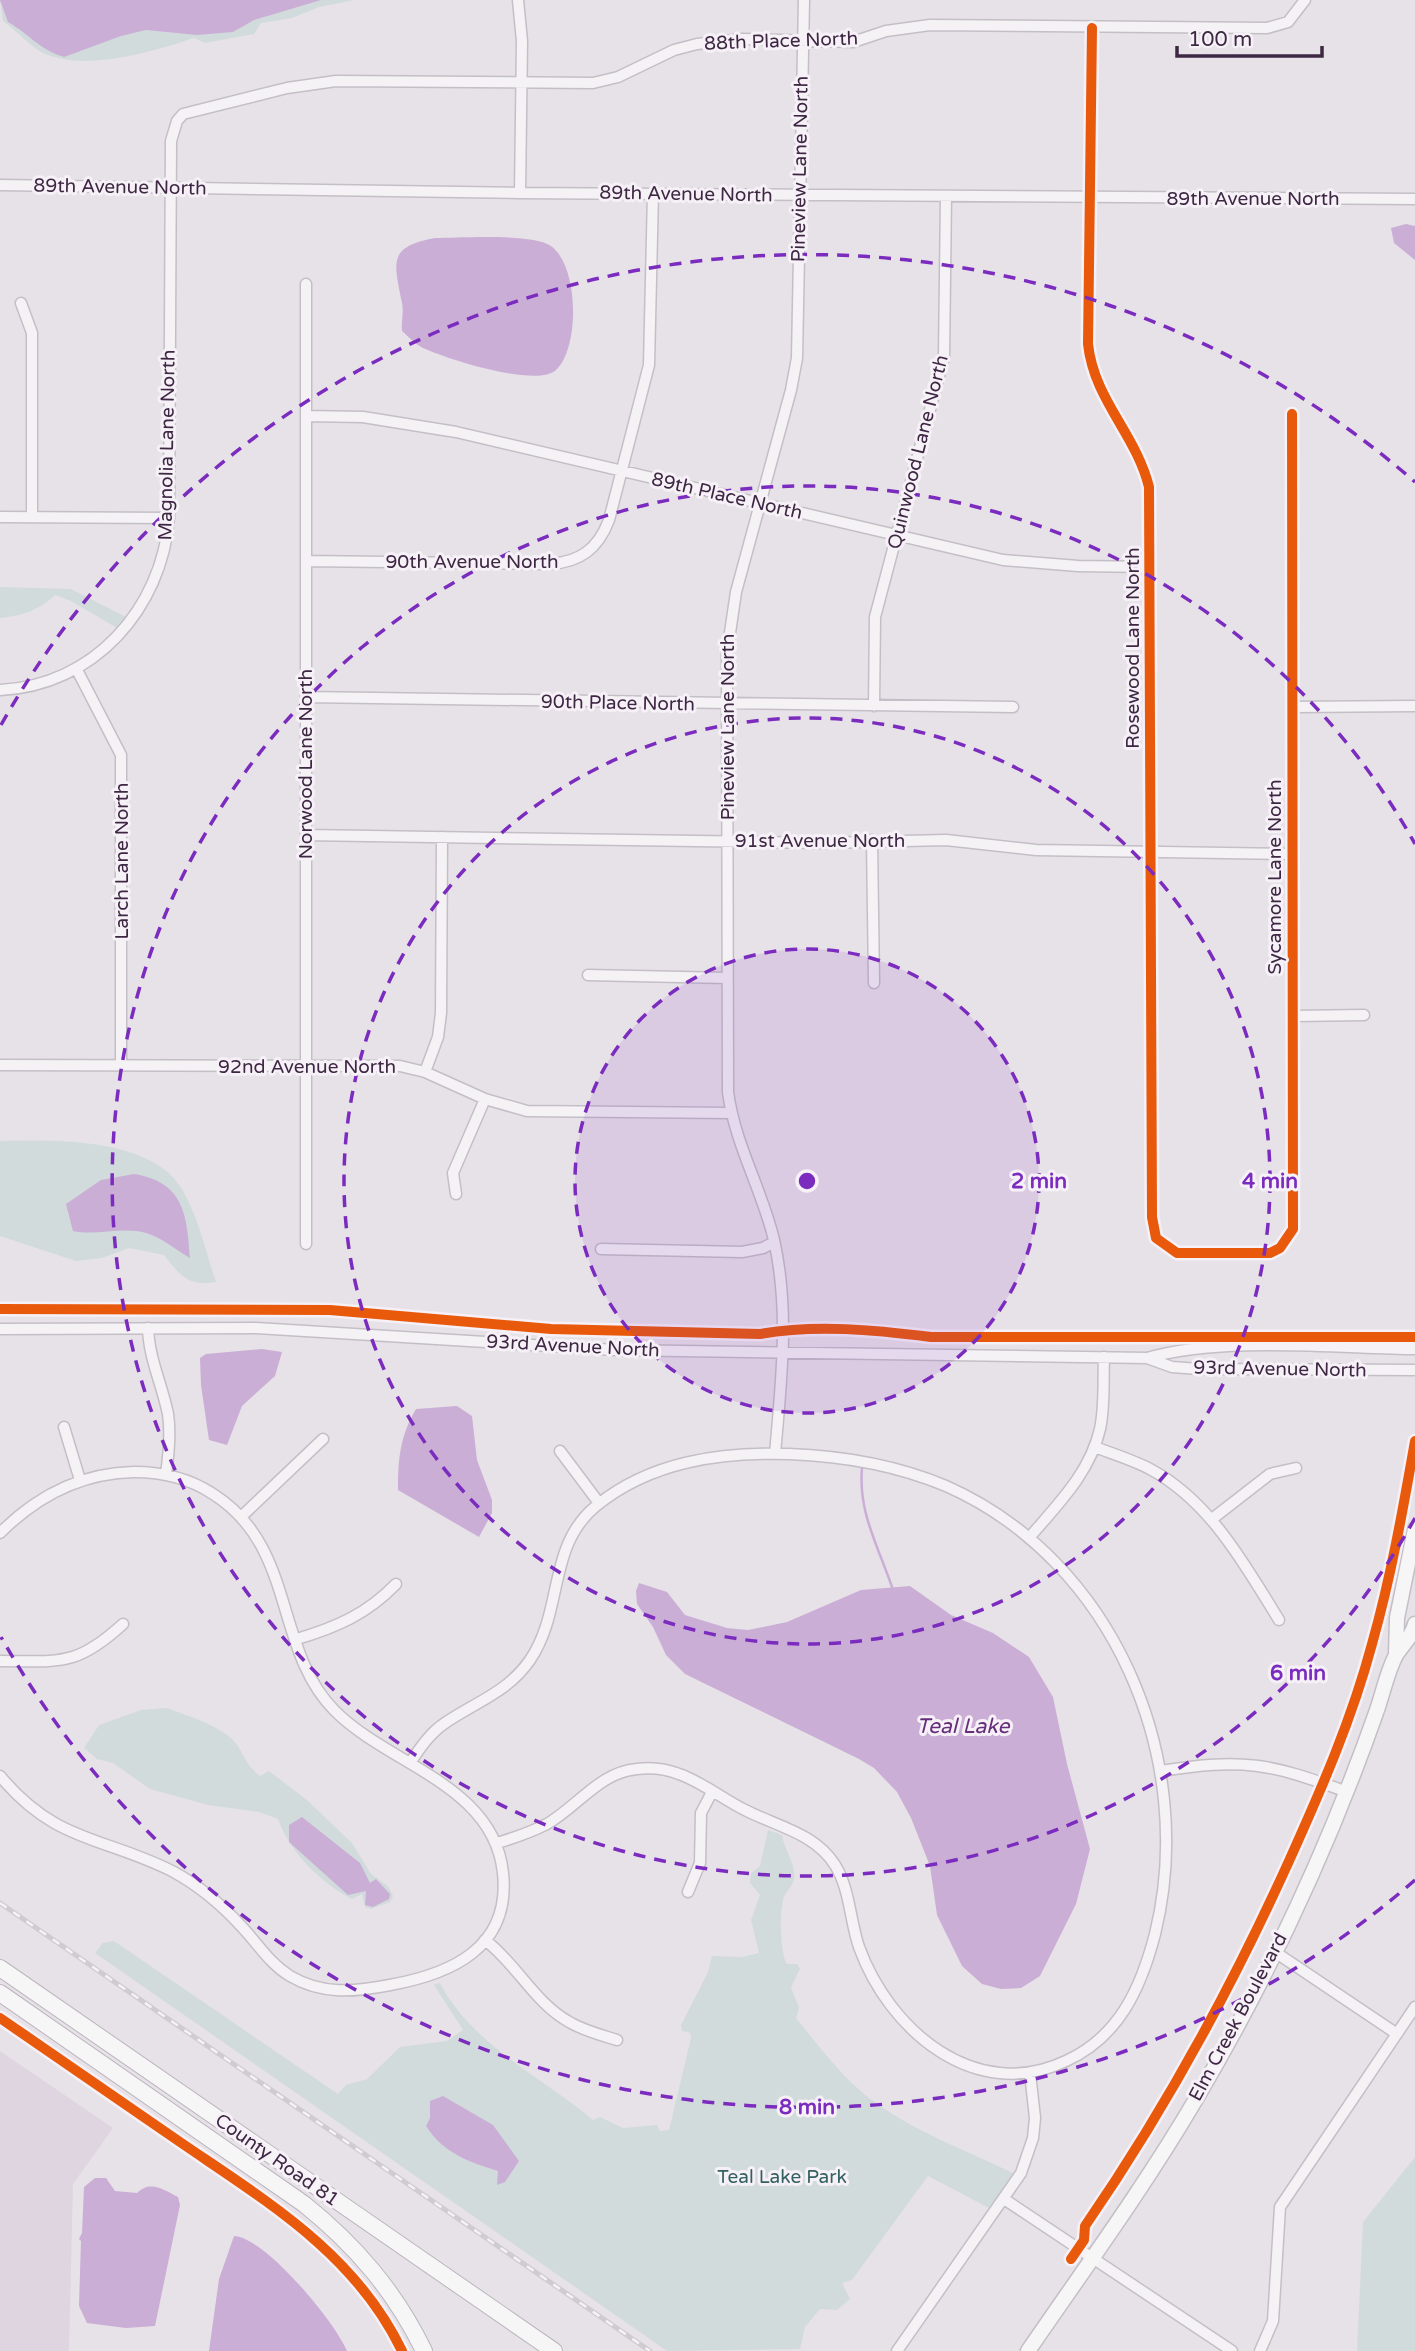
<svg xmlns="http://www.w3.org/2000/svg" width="1415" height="2351" viewBox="0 0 1415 2351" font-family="'Varela Round',sans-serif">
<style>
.built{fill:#dfd5e1}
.green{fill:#d2dbdc}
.water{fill:#caaed6}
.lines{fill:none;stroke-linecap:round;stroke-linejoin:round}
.stream{stroke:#caaed6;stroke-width:2.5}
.minor-casing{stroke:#c4bfc6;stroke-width:13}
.major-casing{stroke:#c4bec6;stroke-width:17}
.highway-casing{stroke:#bbb4bd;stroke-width:18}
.minor{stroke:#f4f2f4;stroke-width:10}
.major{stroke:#f7f6f7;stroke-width:14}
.highway{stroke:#f7f6f7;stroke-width:16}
.rail-casing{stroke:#cfcbcf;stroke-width:5}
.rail{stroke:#f6f0f7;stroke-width:2.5;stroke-dasharray:8;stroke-linecap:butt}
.cycleway-casing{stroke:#f6f0f7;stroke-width:15}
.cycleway{stroke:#e8590c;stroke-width:10}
.ring{fill:none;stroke:#7b2cbf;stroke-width:3.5;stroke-dasharray:12 9}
.labels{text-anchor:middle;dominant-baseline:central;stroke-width:6;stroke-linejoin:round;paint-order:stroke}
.street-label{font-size:19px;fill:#3e2743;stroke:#f6f0f7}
.park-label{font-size:19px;fill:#336060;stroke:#f6f0f7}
.water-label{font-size:21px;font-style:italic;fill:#662d7b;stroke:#f6f0f7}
.centre{fill:#7b2cbf;stroke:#f6f0f7;stroke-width:3.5}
.ring-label{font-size:21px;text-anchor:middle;font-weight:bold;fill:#7b2cbf;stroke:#f6f0f7;stroke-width:6;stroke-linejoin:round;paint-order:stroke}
</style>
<rect width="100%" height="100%" fill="#e7e2e8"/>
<path class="built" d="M0 2051 113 2128 73 2184 69 2351H0Z"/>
<path class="green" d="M0 0H355L319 7 292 18 261 23 254 34 205 43 194 38C152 52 82 73 41 52 33 48 13 28 3 21Z
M0 587 71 589 126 617 117 628 71 601 55 595C40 610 21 616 0 618Z
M0 1141C54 1140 153 1137 183 1191 199 1219 206 1253 216 1282 189 1287 179 1275 164 1255L129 1248 102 1258 76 1261 0 1236Z
M167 1708C188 1716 216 1724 233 1740 244 1751 243 1763 260 1776L269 1771 307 1800 352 1843 371 1874 388 1886 393 1896 390 1902 371 1909 365 1907 362 1894 352 1899C321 1883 290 1853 278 1819L259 1812 208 1805 150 1789 113 1763 97 1759 84 1748 99 1725 141 1710Z
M768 1830 782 1835C784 1850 796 1863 794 1878 793 1886 787 1890 784 1897 779 1910 780 1954 787 1964H797L800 1969 791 1987 799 2008 796 2018C818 2045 841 2076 869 2098 911 2130 965 2150 1013 2173L989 2208 928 2176 852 2280 842 2283 850 2299 837 2310 820 2309 805 2327 800 2349 667 2351 95 1953 103 1943 114 1941 338 2094 346 2085 367 2079 400 2047 447 2041 463 2030 434 1985 440 1983C472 2045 541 2076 593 2120L600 2117 623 2128 657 2125 660 2131 669 2130 691 2038 690 2033 682 2031 681 2025 708 1972 712 1956 742 1957 759 1953 751 1920 760 1895 750 1883 751 1873 760 1866Z
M1415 2157V2351H1357L1363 2222Z"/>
<path class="water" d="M0 0H321L254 20 233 32 197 35 146 30 121 36 64 57C40 50 29 34 8 22Z
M1406 224 1415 226V260L1394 243 1391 228Z
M435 238C460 238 532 233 551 246 579 266 580 348 556 370 537 388 447 359 423 348 415 344 409 337 402 331 401 322 404 312 402 303 394 262 387 247 435 238Z
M134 1174C184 1182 187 1215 190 1258 176 1250 161 1237 146 1233 123 1226 98 1236 73 1231L66 1204 101 1180Z
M262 1349 282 1352 275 1376 242 1406 227 1445 209 1440 201 1385 200 1358 206 1354Z
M457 1406 472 1416 477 1460 492 1500V1513L479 1537 398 1490C398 1459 400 1436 416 1409Z
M639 1583 667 1592 685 1615 727 1628 748 1630 787 1622 861 1590 910 1586 951 1615 993 1633 1029 1657 1053 1697 1067 1764 1090 1849 1076 1904 1040 1976 1021 1988 1001 1989 982 1984 962 1966 937 1915 930 1866 911 1818 897 1792 874 1768 859 1759 685 1674 666 1655 653 1627 637 1604 636 1591Z
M302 1817 360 1863 370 1883 376 1879 390 1894 389 1899 373 1907 365 1905 366 1891 348 1895 289 1842V1825Z
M443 2096 493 2125 519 2161 505 2182 497 2185 498 2171C469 2162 443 2153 426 2126L430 2118V2101Z
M95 2178H106L115 2191 137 2193C150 2180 163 2189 178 2197L180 2205 155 2326 126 2328 87 2323 79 2306 81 2241 79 2239 82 2233 84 2187Z
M234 2236C265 2237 335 2322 347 2351H209L219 2279Z"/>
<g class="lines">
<path class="stream" d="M862 1468C858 1512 878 1546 892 1587"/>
<g class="minor-casing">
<path id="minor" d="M518 0 522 41 520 193
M1092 28 1088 344C1094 400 1136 434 1149 487L1152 1217 1156 1238 1177 1253H1270L1280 1248 1293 1229 1292 414
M0 185 520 193 1415 199
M306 284V1244
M21 303 32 333V517
M306 416 363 417 456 432 1003 560 1078 566 1150 567
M0 517 169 518
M306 561 550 564C580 562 598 549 609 520L649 365 653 193
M76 668 121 755V1066
M0 690C94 686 162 608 169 518L171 141 177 121 183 114 287 88 336 81 593 83 618 77 674 50 697 44 743 39 853 42 886 31 930 25 1267 28 1288 22 1305 0
M306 697 1013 707
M874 706 875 617 944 357 946 196
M1293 707 1415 706
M306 835 821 843 946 840 1036 850 1292 854
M872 840 874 983
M588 975 727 978
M1294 1016 1364 1015
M0 1065 400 1066 425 1072 485 1099 527 1111 731 1113
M425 1072 438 1037 441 1013 442 837
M456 1194 453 1173 485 1099
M601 1249 742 1252 763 1248 774 1242
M148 1328C149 1359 162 1384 168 1414 171 1434 169 1453 166 1474
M0 1329 256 1328 615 1350 1147 1358C1222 1336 1336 1348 1415 1349
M1147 1358 1172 1367 1199 1369 1415 1370
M64 1427 80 1480
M1095 1447C1113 1454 1133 1460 1150 1469 1210 1501 1245 1565 1279 1620
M560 1451 599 1503
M775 1454C781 1383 790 1311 774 1240 762 1189 735 1145 728 1092L727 653 736 592 791 390 797 358 804 0
M242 1516 323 1439
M1212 1519 1270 1474 1296 1468
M0 1533C37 1496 80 1473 134 1472 162 1472 189 1478 213 1494 297 1547 273 1649 335 1711 389 1765 494 1785 503 1873 511 1948 451 1974 390 1985 354 1992 322 1995 290 1976 270 1964 258 1944 242 1927 222 1905 198 1885 172 1871 102 1836 56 1843 0 1776
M1029 1538C1057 1505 1090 1473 1100 1429 1105 1406 1103 1381 1104 1357
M297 1639C337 1627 367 1614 396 1584
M0 1661C60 1661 76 1667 123 1624
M410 1763C420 1748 430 1733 445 1723 476 1702 508 1692 530 1660 564 1610 547 1546 596 1506 651 1461 721 1452 789 1454 843 1456 896 1465 946 1486 1114 1560 1198 1760 1155 1934 1141 1988 1119 2037 1066 2061 975 2104 889 2030 859 1947 850 1921 850 1889 835 1865 815 1833 776 1826 745 1810 723 1799 702 1782 679 1774 666 1769 651 1767 637 1769 600 1772 578 1806 547 1824 531 1832 514 1838 497 1843
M1161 1771C1243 1758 1270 1763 1347 1792
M688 1892 700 1863 701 1813 712 1792
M485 1940C517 1964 535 2004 571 2023 585 2031 601 2035 617 2040
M1275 1952 1397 2034
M1004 2199 1232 2351
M897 2351 1021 2173 1033 2138 1035 2118 1030 2073
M1260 2351 1273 2321 1280 2207 1415 2007"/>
</g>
<g class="major-casing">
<path id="major" d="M1396 1655 1397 1618 1415 1529
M1028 2351C1085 2268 1145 2186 1196 2099 1268 1977 1330 1844 1377 1710 1383 1693 1387 1672 1396 1655 1403 1644 1412 1637 1415 1624"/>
</g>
<g class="highway-casing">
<path id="highway" d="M0 1968 554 2351
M0 1993 304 2204C355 2245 395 2291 424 2351"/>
</g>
<use href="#minor" class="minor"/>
<use href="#major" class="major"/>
<use href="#highway" class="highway"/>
<g class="rail-casing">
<path id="rail" d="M0 1903 650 2351"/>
</g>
<use href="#rail" class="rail"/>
<g class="cycleway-casing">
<path id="cycleway" d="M1092 28 1088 344C1094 400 1136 434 1149 487L1152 1217 1156 1238 1177 1253H1270L1280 1248 1293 1229 1292 414
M0 1309 330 1310 551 1329 760 1334C816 1324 875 1330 931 1337H1415
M0 2018C60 2060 120 2101 180 2142 266 2201 355 2253 402 2351
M1071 2259 1084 2240 1085 2226C1165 2110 1231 1989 1289 1861 1321 1790 1352 1719 1372 1644 1391 1577 1403 1509 1415 1441"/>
</g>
<use href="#cycleway" class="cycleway"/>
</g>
<circle cx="807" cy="1181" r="232" fill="#7b2cbf" fill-opacity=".12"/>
<g class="ring">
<circle cx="807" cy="1181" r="232"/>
<circle cx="807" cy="1181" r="463"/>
<path d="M1415 1518A695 695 0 1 1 1415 844"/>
<path d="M1415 1880A926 926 0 0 1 1 1637M1 725A926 926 0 0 1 1415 482"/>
</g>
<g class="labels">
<g class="street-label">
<text transform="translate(781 41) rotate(-2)">88th Place North</text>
<text transform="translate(800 169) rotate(-89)">Pineview Lane North</text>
<text transform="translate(120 187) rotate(1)">89th Avenue North</text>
<text transform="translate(686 194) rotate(1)">89th Avenue North</text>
<text x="1253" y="199">89th Avenue North</text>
<text transform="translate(167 445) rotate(-89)">Magnolia Lane North</text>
<text transform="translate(918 452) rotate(-76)">Quinwood Lane North</text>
<text transform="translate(727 496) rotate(13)">89th Place North</text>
<text x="472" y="562">90th Avenue North</text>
<text transform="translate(1133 648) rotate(-90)">Rosewood Lane North</text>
<text transform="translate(618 703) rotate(1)">90th Place North</text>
<text transform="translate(728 727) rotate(-90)">Pineview Lane North</text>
<text transform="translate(306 764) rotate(-90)">Norwood Lane North</text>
<text x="820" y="841">91st Avenue North</text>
<text transform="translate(122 861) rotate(-90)">Larch Lane North</text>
<text transform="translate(1275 877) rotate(-90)">Sycamore Lane North</text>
<text x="307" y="1067">92nd Avenue North</text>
<text transform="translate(573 1346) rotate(3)">93rd Avenue North</text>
<text transform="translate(1280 1369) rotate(1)">93rd Avenue North</text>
<text transform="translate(1238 2017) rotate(-62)">Elm Creek Boulevard</text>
<text transform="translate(277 2160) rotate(35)">County Road 81</text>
</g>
<g class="park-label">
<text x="782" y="2177">Teal Lake Park</text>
</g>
<g class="water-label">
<text x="963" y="1726">Teal Lake</text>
</g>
</g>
<circle cx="807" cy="1181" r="10" class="centre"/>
<g class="ring-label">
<text x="1039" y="1188">2 min</text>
<text x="1270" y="1188">4 min</text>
<text x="1298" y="1680">6 min</text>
<text x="807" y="2114">8 min</text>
</g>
<path d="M1177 46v10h145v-10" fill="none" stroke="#3e2743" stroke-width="3.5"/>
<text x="1188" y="46" font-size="21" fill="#3e2743" stroke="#f6f0f7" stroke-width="5" paint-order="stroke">100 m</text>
</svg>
